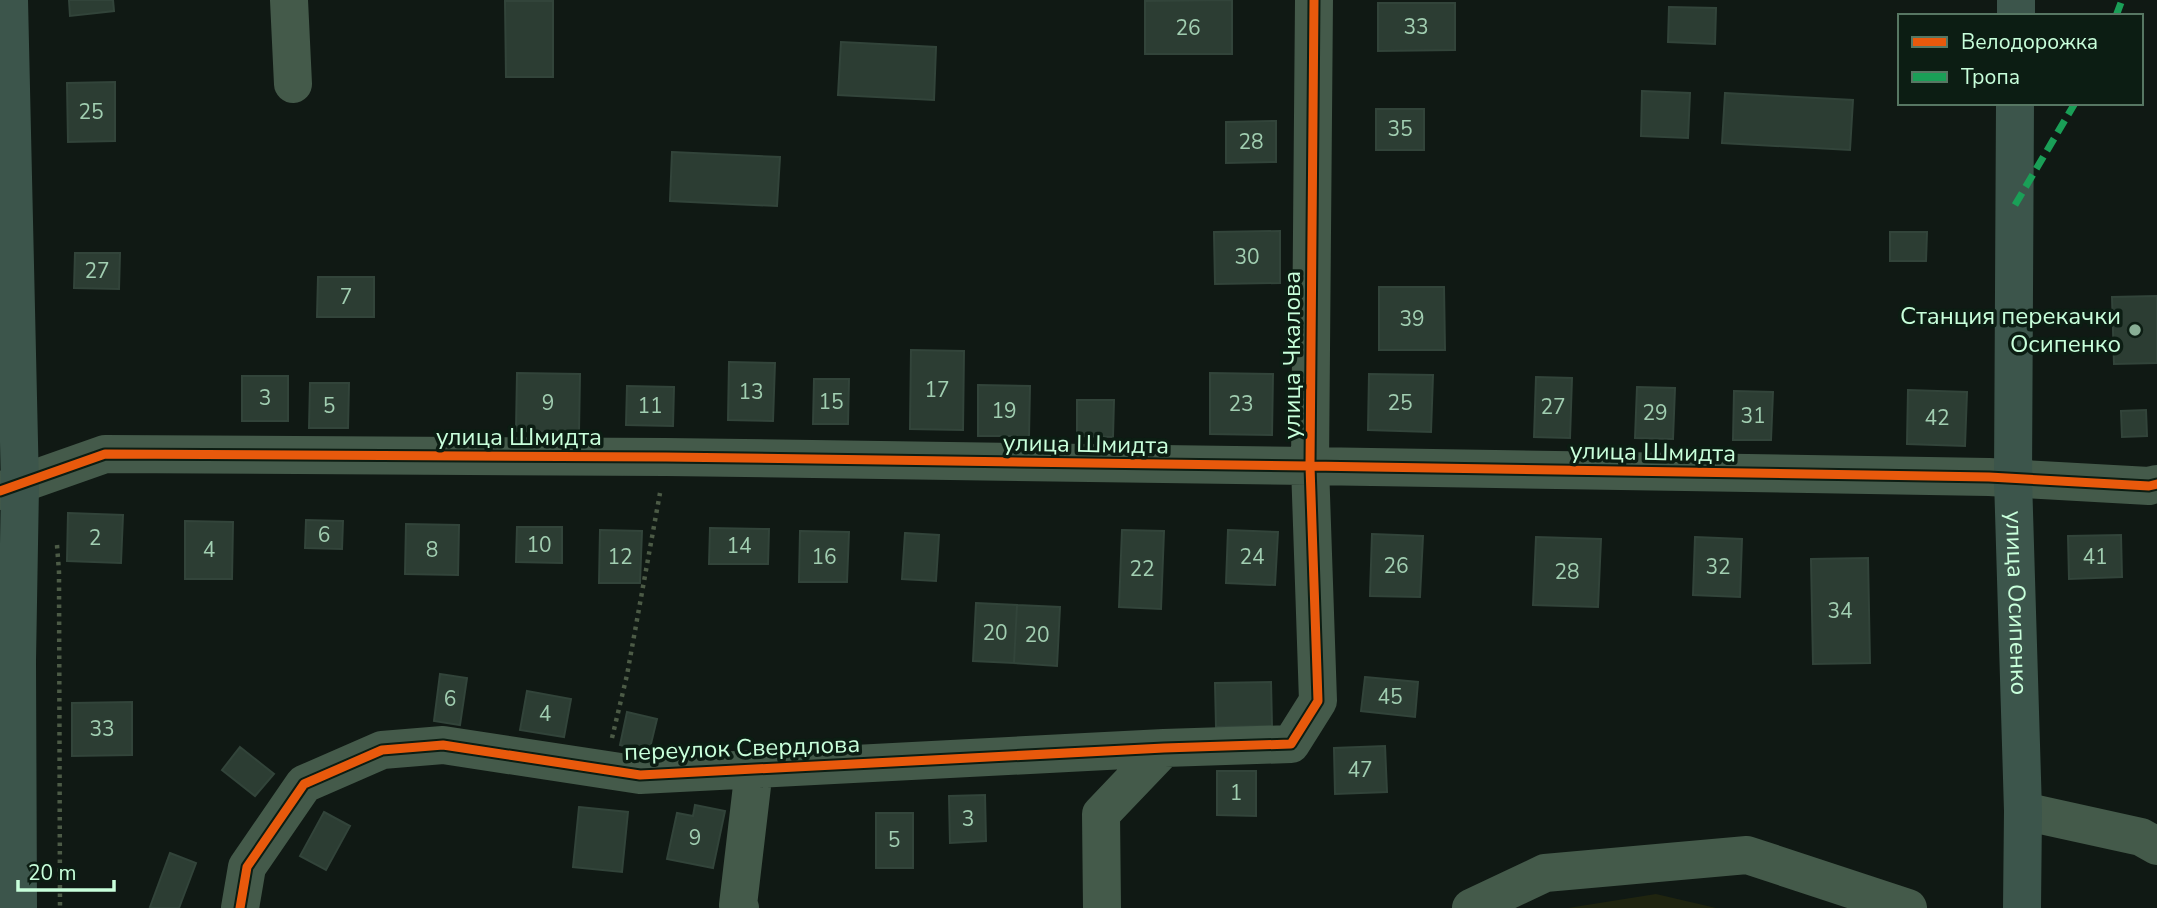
<svg xmlns="http://www.w3.org/2000/svg" width="2157" height="908" viewBox="0 0 2157 908" font-family="'Nunito Sans',sans-serif">
<style>
.green{fill:#202510}
.building{fill:#2c3d33;stroke:#32443a;stroke-width:2}
.lines{fill:none;stroke-linecap:round;stroke-linejoin:round}
.path{stroke:#4c5b46;stroke-width:4.5;stroke-dasharray:3.5 5;stroke-linecap:butt}
.minor{stroke:#445a4a;stroke-width:38}
.major{stroke:#3c554b;stroke-width:38}
.quiet{stroke:#1a9f57;stroke-width:7;stroke-dasharray:14 7;stroke-linecap:butt}
.cycleway-casing{stroke:#0c1d13;stroke-width:13}
.cycleway{stroke:#e8590c;stroke-width:9}
.poi-dot{fill:#88ae95;stroke:#0c1d13;stroke-width:2.5}
.labels{text-anchor:middle;dominant-baseline:central;stroke-width:7;stroke-linejoin:round;paint-order:stroke}
.number-label{font-size:21px;fill:#a1ceb1}
.poi-label{font-size:24px;fill:#c8ffdb;stroke:#0c1d13;text-anchor:end}
.street-label{font-size:24px;fill:#c8ffdb;stroke:#0c1d13}
</style>
<rect width="100%" height="100%" fill="#101914"/>
<path class="green" d="M1656 894 1716 908H1568Z"/>
<path class="building" d="M69 0H113L114 11 70 16Z
M1232 0V54H1145V1Z
M505 1H553V77H506Z
M1378 3H1455V50L1378 51Z
M1669 7 1716 8 1715 44 1668 42Z
M841 42 936 47 934 100 838 95Z
M115 82V141L68 142 67 83Z
M1642 91 1690 93 1688 138 1641 136Z
M1725 93 1853 100 1850 150 1722 143Z
M1376 109H1424V150H1376Z
M1276 121V162L1226 163V122Z
M672 152 780 157 777 206 670 201Z
M1280 231V283L1215 284 1214 232Z
M1890 232H1927L1926 261H1890Z
M75 253H120L119 289 74 288Z
M318 277H374V317H317Z
M1379 287H1444L1445 350H1379Z
M2157 296V363L2114 364 2112 297Z
M911 350 964 351 963 430 910 429Z
M729 362 775 363 773 421 728 420Z
M517 373 580 374 579 432 516 431Z
M1210 373 1273 374 1272 435 1210 434Z
M1369 374 1433 375 1431 432 1368 430Z
M242 376H288V421H242Z
M1536 377 1572 378 1570 438 1534 437Z
M814 379H849L848 424H813Z
M310 383H349L348 428H309Z
M978 385 1030 386 1029 436H978Z
M627 386 674 387 673 426 626 425Z
M1637 387 1675 388 1673 439 1635 438Z
M1908 390 1967 392 1965 446 1907 444Z
M1734 391 1773 392 1771 440H1733Z
M1077 400H1114L1113 437 1077 436Z
M2146 410 2147 436 2122 437 2121 411Z
M68 513 123 515 121 563 67 561Z
M306 520 343 521 342 549 305 548Z
M185 521 233 522 232 579H185Z
M406 524 459 525 458 575 405 574Z
M517 527H562V563L516 562Z
M710 528 769 529 768 564H709Z
M600 530 642 531 640 583H599Z
M1122 530 1164 531 1161 609 1119 607Z
M1228 530 1278 532 1275 585 1226 583Z
M800 531 849 532 847 582H799Z
M905 533 939 535 936 581 902 579Z
M1372 534 1423 536 1420 597 1370 596Z
M2121 535 2122 577 2069 579 2068 536Z
M1536 537 1601 539 1598 607 1533 605Z
M1695 537 1742 539 1740 597 1693 595Z
M1868 558 1870 663 1813 664 1811 559Z
M976 603 1017 605 1014 663 973 661Z
M1017 605 1060 607 1057 666 1014 663Z
M440 674 467 678 460 725 434 721Z
M1365 677 1418 682 1415 717 1361 711Z
M1271 682 1272 726 1216 727 1215 683Z
M527 691 571 699 564 737 520 730Z
M132 702V755L72 756V703Z
M627 712 657 719 649 752 620 745Z
M1385 746 1387 792 1335 794 1334 748Z
M240 747 274 774 255 796 222 770Z
M1217 771H1256V816L1217 815Z
M985 795 986 841 950 843 949 796Z
M695 805 725 811 713 868 667 859 677 813 693 816Z
M579 807 628 812 622 872 573 867Z
M324 812 350 826 326 870 300 856Z
M876 813H913V868H876Z
M170 853 196 863 179 908H154L150 907Z"/>
<g class="lines">
<path class="path" d="M57 545 59 572 60 908
M612 738 627 675 660 493"/>
<path class="minor" d="M289 0 293 84
M0 491 105 454 666 457 1310 466 1989 477 2149 486 2157 484
M2023 811 2141 837 2157 846
M240 908 247 867 304 784 382 750 443 745 640 775 1164 748 1291 744 1318 701 1310 466 1314 0
M740 908 738 905 754 769
M1102 908 1101 814 1164 748
M1471 908 1545 873 1747 855 1908 908"/>
<g class="major">
<path d="M9 0 20 486 17 661 18 908"/>
<path d="M2016 16V0"/>
<path id="s1" d="M2015 103 2013 479 2023 811 2022 908"/>
</g>
<path class="quiet" d="M2116 16 2122 0
M2015 205 2075 103"/>
<g class="cycleway-casing">
<path id="cycleway" d="M0 491 105 454 666 457 1310 466 1989 477 2149 486 2157 484
M240 908 247 867 304 784 382 750 443 745 640 775 1164 748 1291 744 1318 701 1310 466 1314 0"/>
</g>
<use href="#cycleway" class="cycleway"/>
</g>
<circle class="poi-dot" cx="2135" cy="330" r="7"/>
<g class="labels">
<g class="number-label">
<text x="1416" y="27">33</text>
<text x="1188" y="28">26</text>
<text x="91" y="112">25</text>
<text x="1400" y="129">35</text>
<text x="1251" y="142">28</text>
<text x="1247" y="257">30</text>
<text x="97" y="271">27</text>
<text x="346" y="297">7</text>
<text x="1412" y="319">39</text>
<text x="937" y="390">17</text>
<text x="751" y="392">13</text>
<text x="265" y="398">3</text>
<text x="831" y="402">15</text>
<text x="548" y="403">9</text>
<text x="1400" y="403">25</text>
<text x="1241" y="404">23</text>
<text x="329" y="406">5</text>
<text x="650" y="406">11</text>
<text x="1553" y="407">27</text>
<text x="1004" y="411">19</text>
<text x="1655" y="413">29</text>
<text x="1753" y="416">31</text>
<text x="1937" y="418">42</text>
<text x="324" y="535">6</text>
<text x="95" y="538">2</text>
<text x="539" y="545">10</text>
<text x="739" y="546">14</text>
<text x="209" y="550">4</text>
<text x="432" y="550">8</text>
<text x="620" y="557">12</text>
<text x="824" y="557">16</text>
<text x="1252" y="557">24</text>
<text x="2095" y="557">41</text>
<text x="1396" y="566">26</text>
<text x="1718" y="567">32</text>
<text x="1142" y="569">22</text>
<text x="1567" y="572">28</text>
<text x="1840" y="611">34</text>
<text x="995" y="633">20</text>
<text x="1037" y="635">20</text>
<text x="1390" y="697">45</text>
<text x="450" y="699">6</text>
<text x="545" y="714">4</text>
<text x="102" y="729">33</text>
<text x="1360" y="770">47</text>
<text x="1236" y="793">1</text>
<text x="968" y="819">3</text>
<text x="695" y="838">9</text>
<text x="894" y="840">5</text>
</g>
<g class="poi-label">
<text x="2121" y="316">Станция перекачки<tspan x="2121" dy="28">Осипенко</tspan></text>
</g>
<g class="street-label">
<text transform="translate(1292 355) rotate(-90)">улица Чкалова</text>
<text x="519" y="437">улица Шмидта</text>
<text transform="translate(1086 444) rotate(1)">улица Шмидта</text>
<text transform="translate(1653 452) rotate(1)">улица Шмидта</text>
<text stroke="none"><textPath href="#s1" startOffset="500">улица Осипенко</textPath></text>
<text transform="translate(742 748) rotate(-2)">переулок Свердлова</text>
</g>
</g>
<rect x="1898" y="14" width="245" height="91" fill="#0c1d13" stroke="#577763" stroke-width="2"/>
<rect x="1912" y="37" width="35" height="10" fill="#e8590c" stroke="#577763" stroke-width="2"/>
<text x="1961" y="49" font-size="21" fill="#c8ffdb">Велодорожка</text>
<rect x="1912" y="72" width="35" height="10" fill="#1a9f57" stroke="#577763" stroke-width="2"/>
<text x="1961" y="84" font-size="21" fill="#c8ffdb">Тропа</text>
<path d="M18 880v10h96v-10" fill="none" stroke="#c8ffdb" stroke-width="3.5"/>
<text x="28" y="880" font-size="21" fill="#c8ffdb" stroke="#0c1d13" stroke-width="5" paint-order="stroke">20 m</text>
</svg>
